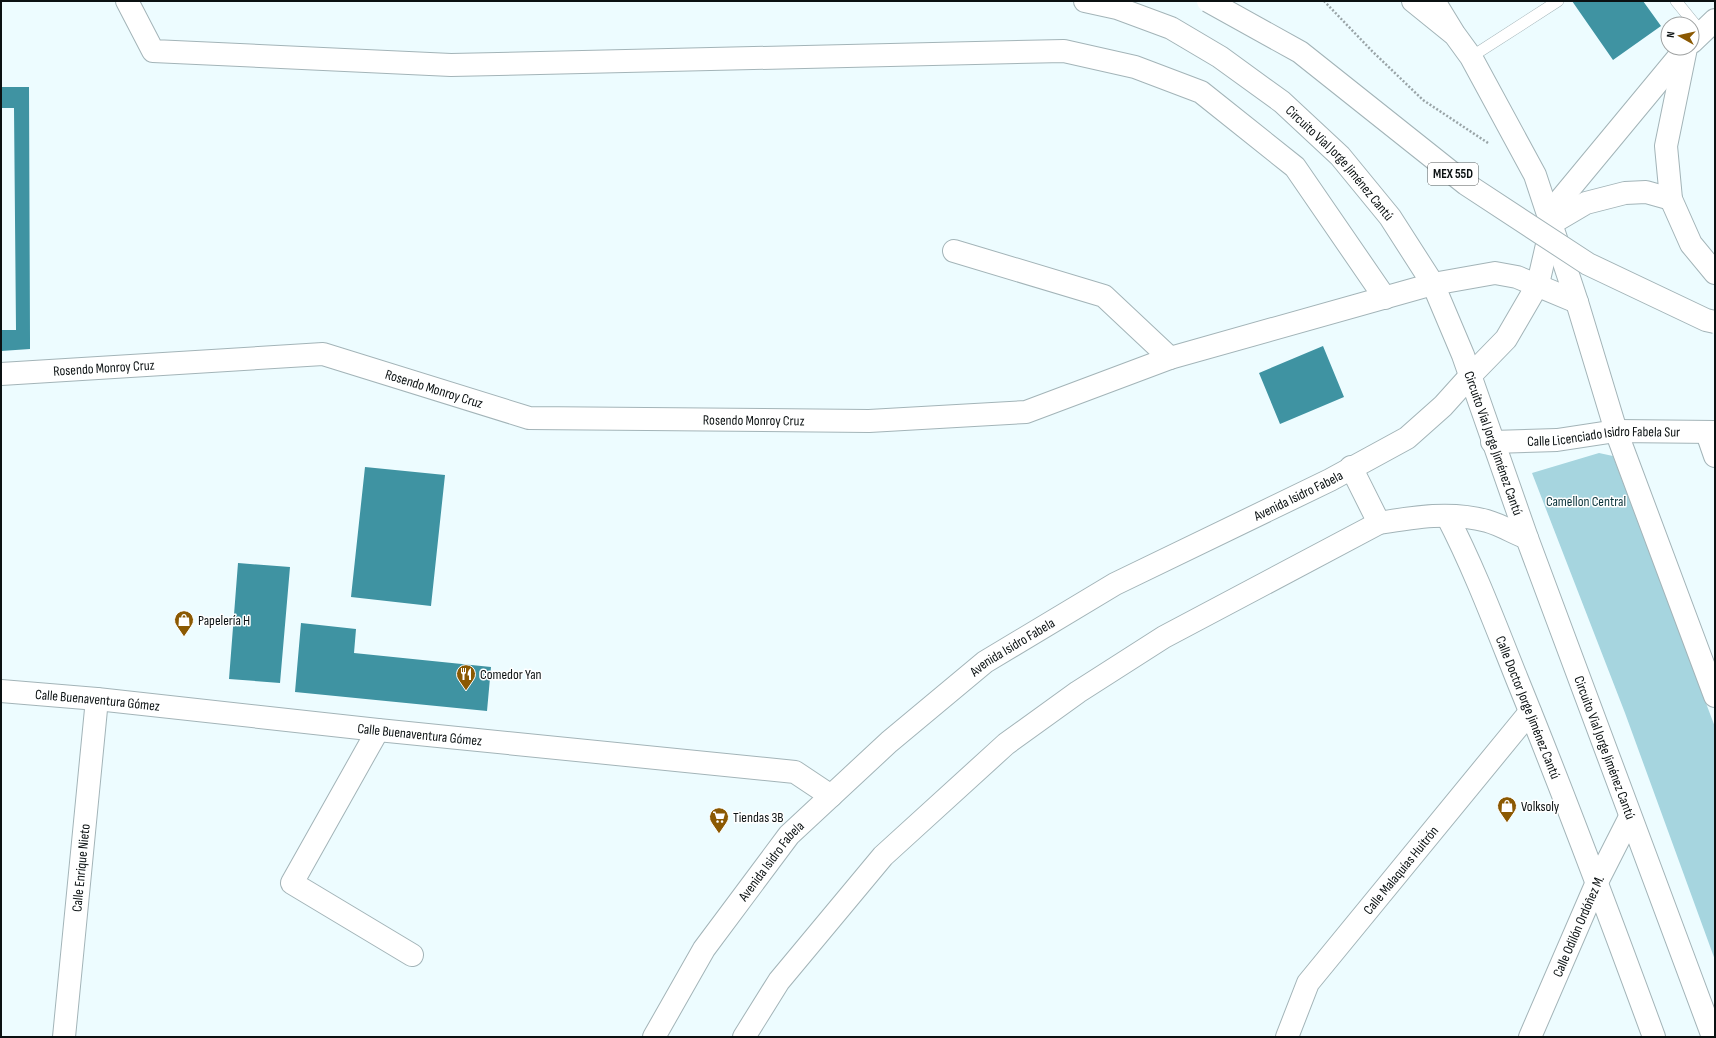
<svg xmlns="http://www.w3.org/2000/svg" width="1716" height="1038" viewBox="0 0 1716 1038" font-family="'Sofia Sans Condensed',sans-serif">
<style>
.green{fill:#a6d5df}
.building{fill:#3f93a2}
.lines{fill:none;stroke-linecap:round;stroke-linejoin:round}
.lane-casing{stroke:#a3b4b8;stroke-width:12}
.street-casing{stroke:#a3b4b8;stroke-width:24}
.secondary-casing{stroke:#a3b4b8;stroke-width:24}
.primary-casing{stroke:#a3b4b8;stroke-width:24}
.highway-casing{stroke:#a3b4b8;stroke-width:24}
.path{stroke:#99a4a7;stroke-width:2.5;stroke-dasharray:2 2;stroke-linecap:butt}
.lane{stroke:#fff;stroke-width:11}
.street{stroke:#fff;stroke-width:22}
.secondary{stroke:#fff;stroke-width:22}
.primary{stroke:#fff;stroke-width:22}
.highway{stroke:#fff;stroke-width:22}
.highway-bridge-casing{stroke:#a3b4b8;stroke-width:24;stroke-linecap:butt}
.highway-bridge{stroke:#fff;stroke-width:22}
.labels{text-anchor:middle;dominant-baseline:central;stroke-width:3;stroke-linejoin:round;paint-order:stroke}
.shield{fill:#fff;stroke:#545859;stroke-width:1}
.shield-label{font-size:13px;font-weight:bold;fill:#0b1112}
.street-label{font-size:14px;fill:#0b1112;stroke:#fff}
.park-label{font-size:14px;fill:#0b343b;stroke:#fff}
.poi-label{font-size:14px;fill:#0b1112;stroke:#fff;text-anchor:start}
</style>
<rect width="100%" height="100%" fill="#edfcff"/>
<path class="green" d="M1599 453 1613 456 1715 727V960L1625 713 1532 473Z"/>
<path class="building" d="M1572 1H1643L1661 26 1613 60Z
M1 87H29L30 340V349L1 351V330H16L14 108H1Z
M1323 346 1344 397 1280 424 1259 373Z
M365 467 445 475 431 606 351 597Z
M238 563 290 567 280 683 229 679Z
M301 623 356 629 354 653 491 667 487 711 295 692Z"/>
<g class="lines">
<g class="lane-casing">
<path id="lane" d="M1676 1 1702 33
M1471 57 1558 1"/>
</g>
<g class="street-casing">
<g id="street">
<path d="M127 1 153 51 451 65 1064 51 1135 67 1201 92 1295 167 1385 298"/>
<path d="M1686 48 1666 146 1671 199 1691 244 1715 273"/>
<path d="M954 251 1104 296 1170 358"/>
<path id="s1" d="M1 374 323 354 529 418 869 421 1026 412 1170 358 1433 284"/>
<path id="s2" d="M1447 516C1474 568 1495 624 1517 679 1565 797 1610 917 1654 1037"/>
<path id="s3" d="M1 691 97 699 378 730 795 772 831 796"/>
<path d="M378 730 292 883 412 955"/>
<path id="s4" d="M64 1037 97 699"/>
<path id="s5" d="M1287 1037 1308 983 1530 712"/>
<path id="s6" d="M1530 1037 1597 882 1630 817"/>
</g>
</g>
<g class="secondary-casing">
<g id="secondary">
<path d="M1434 1 1453 32"/>
<path d="M1707 433 1715 456"/>
<path id="s7" d="M1492 442 1557 440 1616 431 1715 432"/>
<path d="M1351 467 1379 523"/>
<path id="s8" d="M654 1037 704 949 789 835 889 742 985 662 1115 584 1330 480 1407 438 1443 406 1470 376"/>
<path d="M744 1037 779 981 883 856 1006 744 1078 692 1164 637 1379 523C1415 517 1451 511 1487 521 1501 525 1514 533 1527 538"/>
</g>
</g>
<g class="primary-casing">
<g id="primary">
<path id="s9" d="M1085 1 1117 8 1171 28 1220 57 1282 102 1340 156 1390 217 1433 284 1463 355 1527 538 1713 1037"/>
<path d="M1413 1 1455 35 1471 57 1535 175 1577 302 1616 431 1715 696"/>
<path d="M1552 223 1586 203 1625 193 1646 192 1671 199"/>
<path d="M1433 284 1495 273 1517 277 1577 302"/>
</g>
</g>
<g class="highway-casing">
<path id="highway" d="M1692 42 1715 20
M1470 376 1506 339 1538 284 1552 223 1561 199 1686 48"/>
</g>
<path class="path" d="M1324 1 1372 51 1423 100 1488 143"/>
<use href="#lane" class="lane"/>
<use href="#street" class="street"/>
<use href="#secondary" class="secondary"/>
<use href="#primary" class="primary"/>
<use href="#highway" class="highway"/>
<g class="highway-bridge-casing">
<path id="highway-bridge" d="M1208 1 1300 52 1466 184 1588 264 1706 320 1715 322"/>
</g>
<use href="#highway-bridge" class="highway-bridge"/>
</g>
<defs>
<g id="shop-pin" transform="scale(1)"><path d="M0 17L-7.5 6A9.5 9.5 0 1 1 7.5 6Z" fill="#8b5902" stroke="#fff"/><path d="M-5-2.5h2.3a2.7 3.5 0 0 1 5.4 0H5L5.5 6h-11ZM-1.5-2.5h3a1.5 2.3 0 0 0-3 0Z" fill="#fff"/></g>
<g id="restaurant-pin" transform="scale(1)"><path d="M0 17L-7.5 6A9.5 9.5 0 1 1 7.5 6Z" fill="#8b5902" stroke="#fff"/><path d="M-5-6h1v4h1v-4h1v4h1v-4h1v5L-1.5 .5V6h-2V.5L-5-1ZM5-6V6H3V1.5H1.5Q1.5-4 5-6Z" fill="#fff"/></g>
<g id="supermarket-pin" transform="scale(1)"><path d="M0 17L-7.5 6A9.5 9.5 0 1 1 7.5 6Z" fill="#8b5902" stroke="#fff"/><path d="M-6-5.5h2.5l.6 2H6L4.5 2H-2.5L-4.4-4H-6ZM-1.5 3.2a1.3 1.3 0 1 0 .1 0ZM3 3.2a1.3 1.3 0 1 0 .1 0Z" fill="#fff"/></g>
</defs>
<g fill-rule="evenodd">
<use href="#shop-pin" x="184" y="620"/>
<use href="#restaurant-pin" x="466" y="674"/>
<use href="#shop-pin" x="1507" y="806"/>
<use href="#supermarket-pin" x="719" y="817"/>
</g>
<g class="labels">
<rect class="shield" x="1428" y="163" width="50" height="22" rx="3"/>
<g class="shield-label">
<text x="1453" y="174">MEX 55D</text>
</g>
<g class="street-label">
<text stroke="none"><textPath href="#s9" startOffset="308">Circuito Vial Jorge Jiménez Cantú</textPath></text>
<text stroke="none"><textPath href="#s1" startOffset="103">Rosendo Monroy Cruz</textPath></text>
<text stroke="none"><textPath href="#s1" startOffset="439">Rosendo Monroy Cruz</textPath></text>
<text stroke="none"><textPath href="#s1" startOffset="763">Rosendo Monroy Cruz</textPath></text>
<text stroke="none"><textPath href="#s7" startOffset="112">Calle Licenciado Isidro Fabela Sur</textPath></text>
<text stroke="none"><textPath href="#s9" startOffset="632">Circuito Vial Jorge Jiménez Cantú</textPath></text>
<text stroke="none"><textPath href="#s8" startOffset="860">Avenida Isidro Fabela</textPath></text>
<text stroke="none"><textPath href="#s8" startOffset="536">Avenida Isidro Fabela</textPath></text>
<text stroke="none"><textPath href="#s3" startOffset="97">Calle Buenaventura Gómez</textPath></text>
<text stroke="none"><textPath href="#s2" startOffset="208">Calle Doctor Jorge Jiménez Cantú</textPath></text>
<text stroke="none"><textPath href="#s3" startOffset="421">Calle Buenaventura Gómez</textPath></text>
<text stroke="none"><textPath href="#s9" startOffset="956">Circuito Vial Jorge Jiménez Cantú</textPath></text>
<text stroke="none"><textPath href="#s8" startOffset="212">Avenida Isidro Fabela</textPath></text>
<text stroke="none"><textPath href="#s4" startOffset="170">Calle Enrique Nieto</textPath></text>
<text stroke="none"><textPath href="#s5" startOffset="204">Calle Malaquías Huitrón</textPath></text>
<text stroke="none"><textPath href="#s6" startOffset="121">Calle Odilón Ordóñez M.</textPath></text>
</g>
<g class="park-label">
<text x="1586" y="501">Camellon Central</text>
</g>
<g class="poi-label">
<text x="198" y="620">Papelería H</text>
<text x="480" y="674">Comedor Yan</text>
<text x="1521" y="806">Volksoly</text>
<text x="733" y="817">Tiendas 3B</text>
</g>
</g>
<rect width="1716" height="1038" fill="none" stroke="#0b1112" stroke-width="4"/>
<g transform="translate(1680 36) rotate(278)"><circle r="19" fill="#ffffff" stroke="#9da0a0"/>
<path d="M0-3L7 15L0 10L-7 15Z" fill="#8b5902"/>
<text y="-6" font-size="11" font-weight="bold" text-anchor="middle" fill="#0b1112">N</text>
</g>
</svg>
